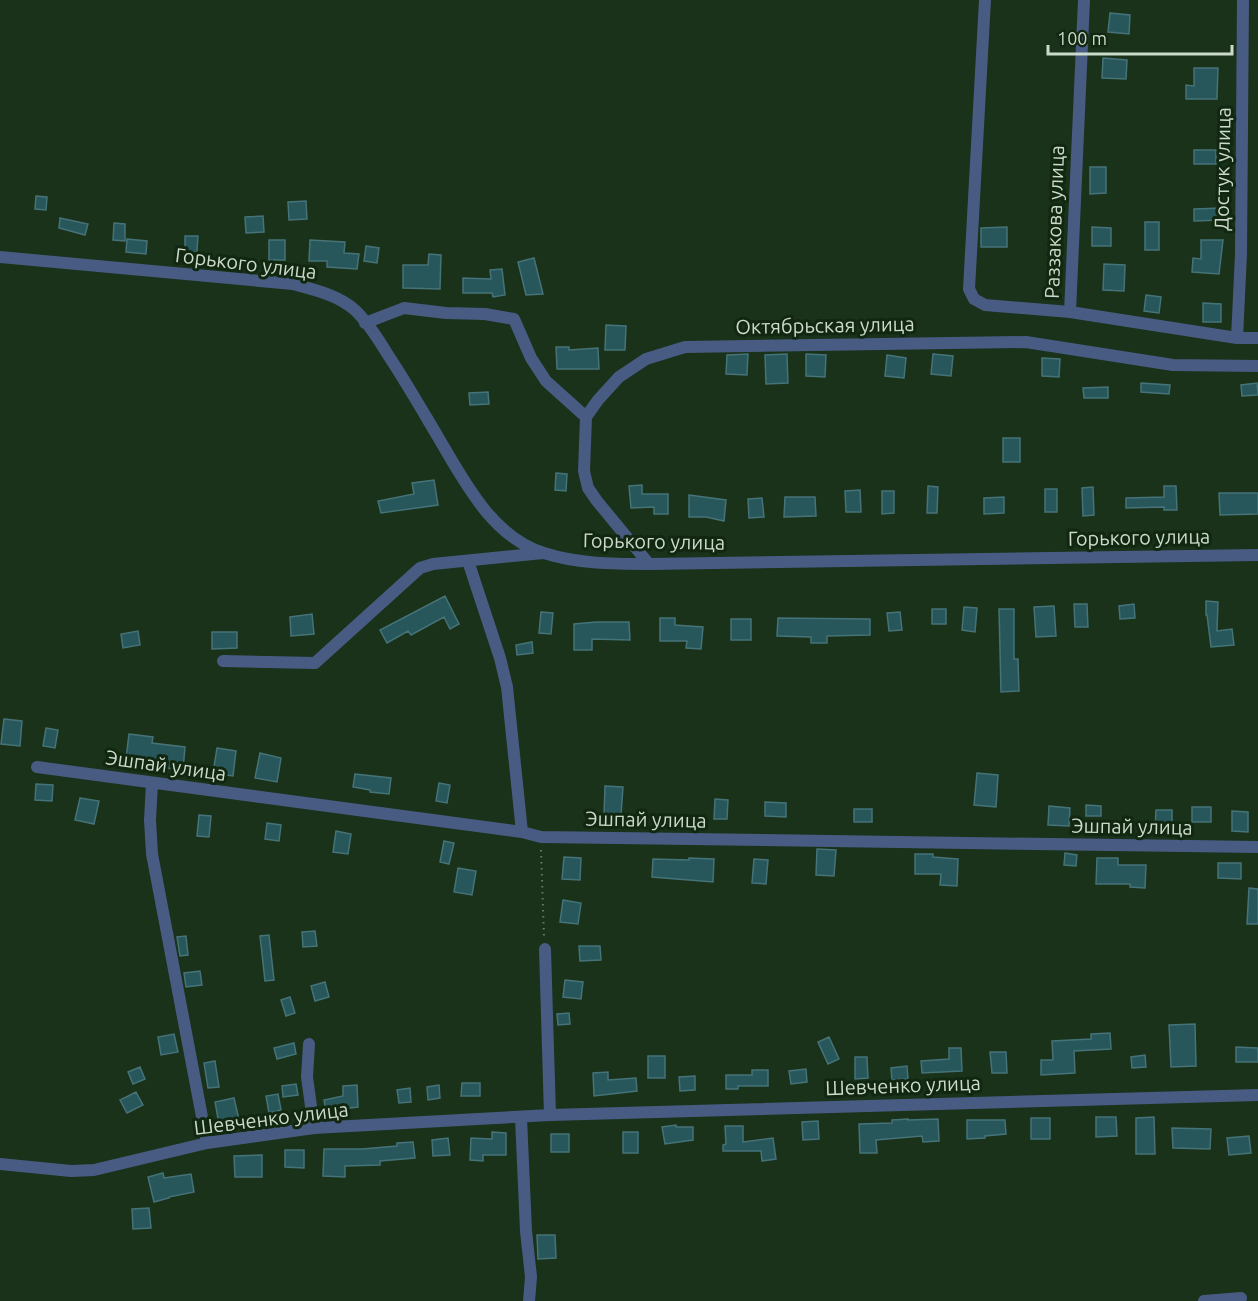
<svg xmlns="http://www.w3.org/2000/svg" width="1258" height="1301" viewBox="0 0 1258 1301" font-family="Ubuntu,sans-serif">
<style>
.building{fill:#28575b;stroke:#457378;stroke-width:1.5}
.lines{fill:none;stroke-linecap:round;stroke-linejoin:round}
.path{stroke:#677a66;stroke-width:2;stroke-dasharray:1.5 4.5;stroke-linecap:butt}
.minor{stroke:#485c83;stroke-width:12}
.labels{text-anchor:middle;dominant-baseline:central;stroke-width:6;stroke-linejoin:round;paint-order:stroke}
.street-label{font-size:20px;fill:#ccdacb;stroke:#112710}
</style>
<rect width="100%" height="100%" fill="#1a311a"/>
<path class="building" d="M1110 13 1130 15 1129 34 1108 32Z
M1103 58 1127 60 1126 79 1102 78Z
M1194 68H1218L1217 99H1186V85L1194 86Z
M1194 150H1216V164H1194Z
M1090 167H1106V193L1090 194Z
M36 196 47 197 46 210 35 209Z
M306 201 307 219 289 220 288 202Z
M1222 208V220L1194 221V209Z
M263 216 264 232 246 233 245 217Z
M60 218 88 224 85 235 59 228Z
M1145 222H1159V250H1145Z
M114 223 125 224V241L113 240Z
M1007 227V247H981V228Z
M1092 227 1111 228V246H1092Z
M185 236H198L197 252H185Z
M127 239 147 241 146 254 126 252Z
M269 240H285V260H269Z
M310 240 345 242 344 253 359 254 357 269 327 267V261H309Z
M1201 240H1223L1219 274 1192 272 1193 258 1201 259Z
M366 246 379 248 377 263 364 261Z
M429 254 441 255 440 289 403 288V265H428Z
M534 258 543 294 526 295 518 262Z
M1104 264 1125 265 1124 291 1103 290Z
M502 269 505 295 493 297 492 293H463V278L491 279 490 270Z
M1146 295 1161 297 1159 313 1144 311Z
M1203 303 1221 304V322H1203Z
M606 325 626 326 625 350H605Z
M556 347H569V350L598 348 599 369H557Z
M748 354 747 375 726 374 727 355Z
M787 354 788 383 766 384 765 355Z
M806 354 826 355 825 377 806 376Z
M933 354 953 356 951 376 931 374Z
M887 355 906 358 904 378 885 376Z
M1042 358 1060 359 1059 377 1042 376Z
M1141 383 1170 385 1169 394 1141 392Z
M1257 383 1258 395 1242 396 1241 385Z
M1108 387V398H1084L1083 388Z
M488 392 489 404 470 405 469 393Z
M1003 438H1020V462H1003Z
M556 473 567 474 566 491 555 490Z
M434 480 438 505 381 513 378 501 414 494 412 483Z
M642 485V494H668V514H654V507L631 508 629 486Z
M928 486 938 487 937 513H927Z
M1164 486H1176L1177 510H1164V507L1126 508V498L1164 497Z
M1093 487 1094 515 1083 516 1082 488Z
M1045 489H1057V512H1045Z
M860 490 861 512H846L845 491Z
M882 491H894V513L882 514Z
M1219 493H1258V514L1220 515Z
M689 495 726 500 724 521 706 517H689Z
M785 497H815L816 516 784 517Z
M1004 497V513L984 514V498Z
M762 498 764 517 749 518 748 499Z
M445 596 459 624 450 629 444 617 411 635 408 631 387 643 380 630Z
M1206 601 1218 602 1217 631 1232 629 1234 645 1211 647 1207 615H1206Z
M1074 604H1087L1088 627H1075Z
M1134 604 1135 618 1120 619 1119 606Z
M1054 606 1056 636 1036 637 1034 607Z
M964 607 977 608 975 632 962 630Z
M932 609H946V624H932Z
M999 609H1014V659H1018L1019 691 1001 692Z
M541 612 553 613 551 634 539 633Z
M900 612 902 630 889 631 887 613Z
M312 614 314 634 291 636 290 617Z
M660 618H675V625L703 627 701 649 686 648 687 641H660Z
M778 618 870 619V635L827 636V643H811V637L777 636Z
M731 619H751V640H731Z
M596 622H629L630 640 592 639V650H574V624Z
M138 631 140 645 123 648 121 634Z
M212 632H237V648L212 649Z
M532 642 533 653 517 655 516 645Z
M4 719 22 721 20 746 1 744Z
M46 728 58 730 55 748 43 746Z
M129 734 153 737 152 743 185 747 183 770 167 768V763L126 758Z
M217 748 236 751 233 776 213 773Z
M260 753 281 758 277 782 255 778Z
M977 773 998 775 996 807 974 805Z
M355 774 391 778 389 794 370 792V790L353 787Z
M439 783 450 785 447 803 436 801Z
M36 784 53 785 52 801 35 800Z
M605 786 623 787 621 815 604 814Z
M80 798 99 801 94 824 75 820Z
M715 799 728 800 727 819H714Z
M765 802 786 803V817L765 816Z
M1086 805 1101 806V816H1086Z
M1049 806 1070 808 1069 826 1048 825Z
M1192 807H1211V822H1192Z
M854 809H872V822H854Z
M1156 810H1172V831H1155Z
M1232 811 1248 812V832L1232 831Z
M199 815 211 816 209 837 197 836Z
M267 823 281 825 279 841 265 839Z
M336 831 351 834 348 854 333 852Z
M444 841 454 843 449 864 440 862Z
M817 849 836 850 834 876 816 875Z
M1065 853 1077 855 1076 866 1064 865Z
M915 854H933V857L958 859 957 886 940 885 941 874H915Z
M564 857 581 858 580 880 562 879Z
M689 858 714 859 713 882 652 877 653 859 689 860Z
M1097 858H1118V865H1146L1145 888 1130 887V884H1096Z
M754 859 768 860 766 884 752 883Z
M1218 863H1241V879L1218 878Z
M458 868 476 871 472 895 454 892Z
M1249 888 1258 889V924H1247Z
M563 900 581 903 578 924 560 922Z
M315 931 317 946 303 947 302 932Z
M269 935 274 980 265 981 260 936Z
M186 936 188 955 180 956 177 937Z
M579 946H600L601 960 580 961Z
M200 971 202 985 186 987 184 973Z
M565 980 583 982 581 999 563 997Z
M325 982 329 997 315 1001 311 986Z
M290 997 295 1013 286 1016 281 1000Z
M569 1013 570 1024 558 1025 557 1014Z
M1195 1024 1196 1066 1171 1067 1169 1025Z
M1110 1033 1111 1049 1074 1051 1075 1073 1041 1075V1060H1053L1052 1041 1091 1039V1034Z
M174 1034 178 1052 161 1055 158 1037Z
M829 1037 839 1059 828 1064 818 1042Z
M294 1043 296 1054 277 1059 274 1048Z
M1236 1047 1258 1048V1062H1236Z
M949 1048H961L962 1071 922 1073 921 1061 949 1059Z
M990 1052H1006L1007 1073H992Z
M1145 1055 1146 1067 1132 1068 1131 1057Z
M648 1056H665V1078H648Z
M855 1057H867L868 1078 855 1079Z
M215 1061 219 1087 208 1088 204 1063Z
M907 1066 908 1079 892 1080 891 1068Z
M140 1067 145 1079 133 1084 128 1072Z
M806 1069 807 1082 791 1084 789 1071Z
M752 1070H768V1086H738V1089H726V1075H752Z
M608 1072V1080L636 1078 637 1091 594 1096 593 1073Z
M695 1076V1090L680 1091 679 1077Z
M462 1083H480V1096H461Z
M296 1084 298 1095 283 1097 282 1086Z
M357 1085 358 1107 326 1111 324 1100 343 1096V1086Z
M439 1085 440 1098 428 1100 427 1087Z
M410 1088 411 1102 399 1103 397 1090Z
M136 1092 143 1105 127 1113 120 1100Z
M278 1094 281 1110 269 1113 266 1096Z
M234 1098 239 1120 219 1124 215 1102Z
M1096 1117H1116L1117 1136 1096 1137Z
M1154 1117 1155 1154H1136V1118Z
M1031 1118H1050V1139H1031Z
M908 1119V1120L938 1119 939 1141 923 1142 922 1136 876 1140 877 1153H860L859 1124 892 1123V1120Z
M967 1120H1005L1006 1134 985 1136V1138L967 1139Z
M818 1121 819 1139 803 1140 802 1122Z
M676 1125V1127H693V1140L665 1144 662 1127Z
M725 1126H743V1142L773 1138 776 1159 762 1161 761 1151H723V1145L726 1144Z
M1172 1128 1211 1129 1210 1149 1173 1148Z
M492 1132 506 1133V1155H483V1161L470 1160 471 1138 492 1139Z
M623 1132H638V1153H623Z
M551 1134H569V1152H551Z
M1249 1136 1251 1153 1229 1155 1227 1138Z
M448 1138 450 1155 433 1156 432 1140Z
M413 1142 415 1158 380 1161V1165L345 1166V1177L323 1176 324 1149H362L397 1146V1143Z
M285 1150H304V1168L285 1167Z
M262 1155V1177H235L234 1156Z
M163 1173 164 1178 191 1174 194 1192 169 1197V1198L154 1202 148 1177Z
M149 1208 151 1228 133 1229 132 1209Z
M537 1235H555L556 1258 538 1259Z"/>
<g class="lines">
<path class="path" d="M541 850 544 937"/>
<path class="minor" d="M985 0 969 289 974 299 985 305 1070 312
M1084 0 1070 312 1237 338H1258
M0 257 293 284C315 290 339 295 356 311 369 324 379 340 388 355 406 382 422 410 438 437 464 481 492 537 544 553 578 564 614 564 649 564L1258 555
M365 323 404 308 446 313 485 314 514 319 531 358 546 381 586 417
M1237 338 1241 254 1243 0
M468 561 500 658 507 687 522 832
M649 564 597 501 588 488 584 471 586 417 598 400 619 377 646 359 685 347 1026 342 1173 365 1258 366
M223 661 315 663 420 568 433 564 543 553
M37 767 522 832 541 837 1258 847
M152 783 150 820 152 854 207 1143
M545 949 550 1115
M309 1044 307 1077 314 1128
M521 1118 526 1231 531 1277 529 1301
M0 1164 71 1171 94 1170 207 1143 314 1128 550 1115 1258 1095
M1204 1301 1241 1298"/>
</g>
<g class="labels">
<g class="street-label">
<text transform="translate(1222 169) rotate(-89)">Достук улица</text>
<text transform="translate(1054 222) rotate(-88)">Раззакова улица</text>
<text transform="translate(246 263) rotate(7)">Горького улица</text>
<text transform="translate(825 325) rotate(-1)">Октябрьская улица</text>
<text transform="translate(1139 537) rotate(-1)">Горького улица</text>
<text transform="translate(654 541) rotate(1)">Горького улица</text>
<text transform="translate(166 765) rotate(8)">Эшпай улица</text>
<text transform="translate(646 819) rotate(1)">Эшпай улица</text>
<text transform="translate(1132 826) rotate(1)">Эшпай улица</text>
<text transform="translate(903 1085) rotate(-2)">Шевченко улица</text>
<text transform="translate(271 1118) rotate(-7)">Шевченко улица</text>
</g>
</g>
<path d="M1048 45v9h184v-9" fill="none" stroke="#ccdacb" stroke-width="3"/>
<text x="1057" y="45" font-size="18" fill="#ccdacb" stroke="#112710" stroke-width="4.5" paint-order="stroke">100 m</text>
</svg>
